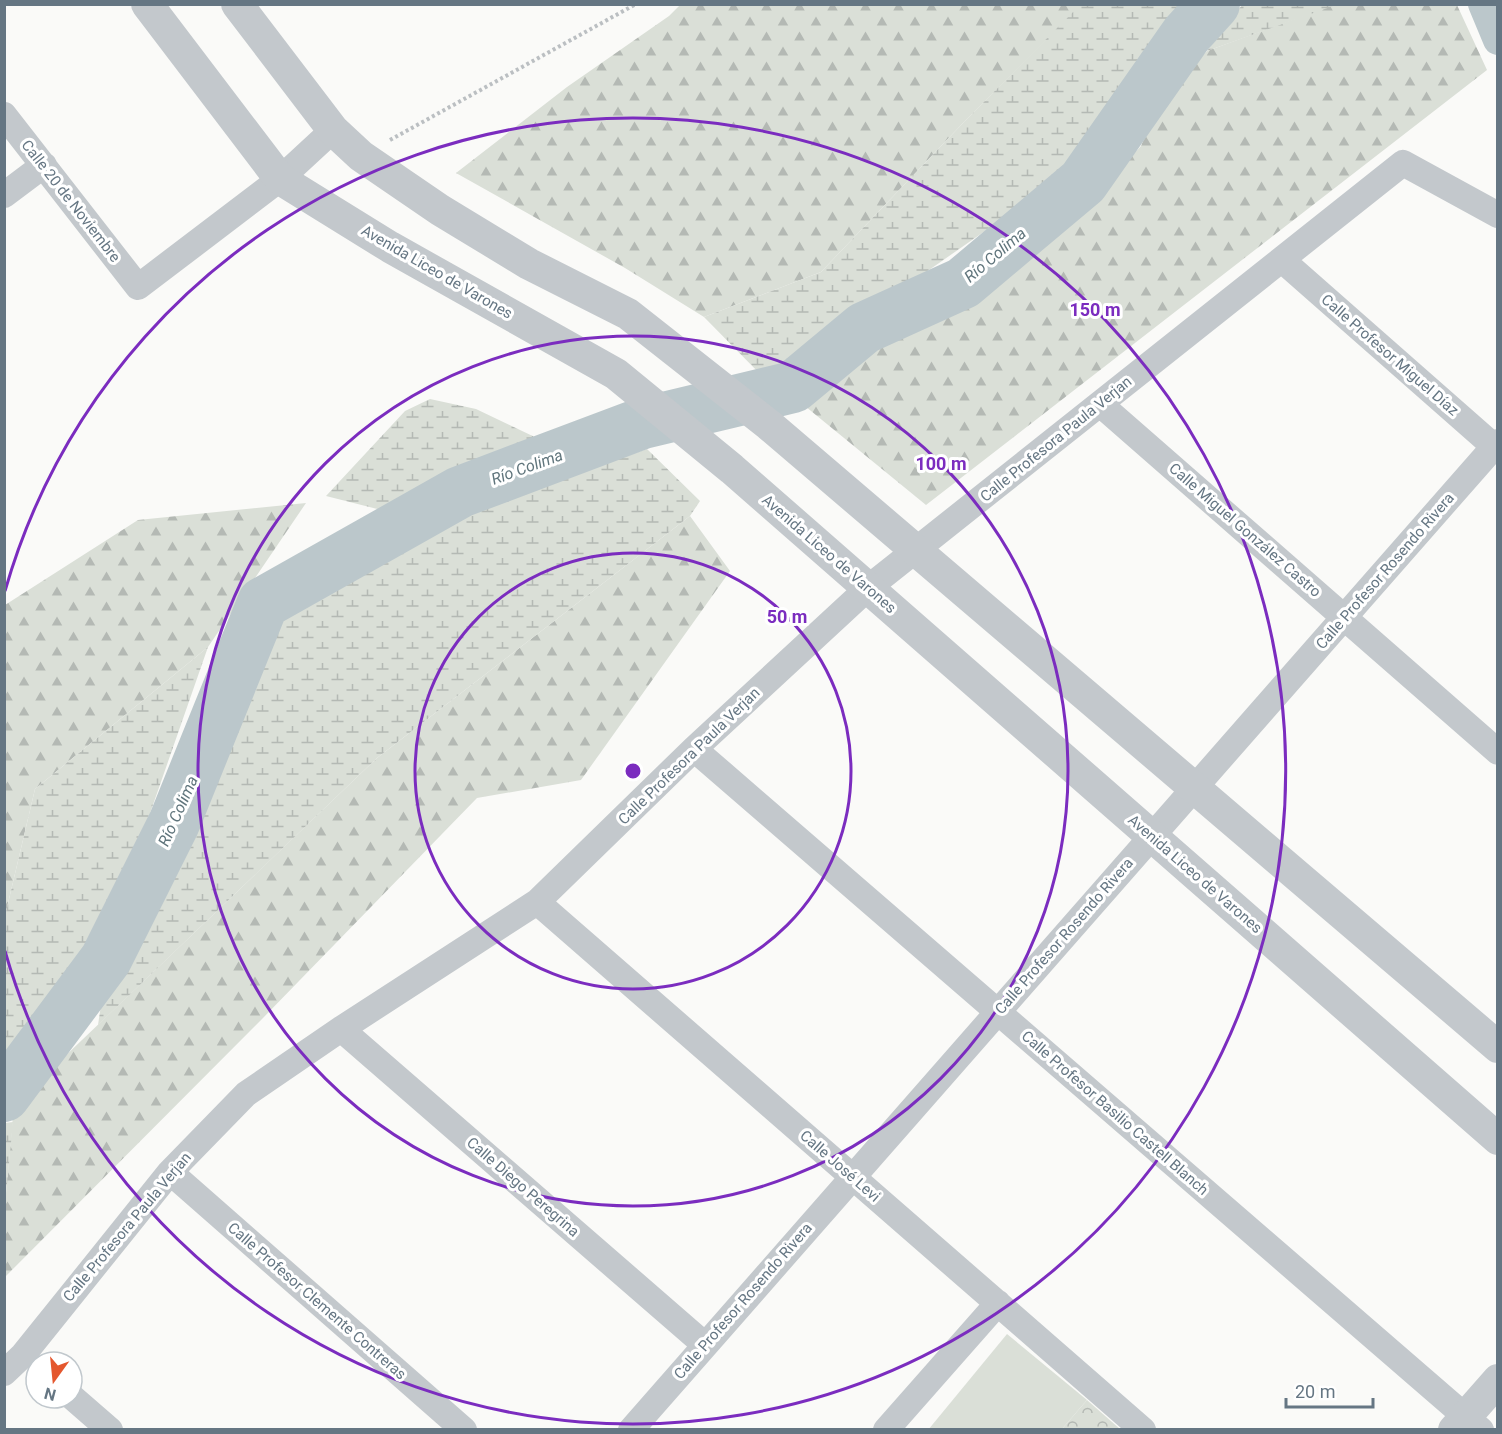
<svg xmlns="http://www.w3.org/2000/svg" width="1502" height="1434" viewBox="0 0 1502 1434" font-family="Roboto,sans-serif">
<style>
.green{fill:#dadfd7}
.forest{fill:url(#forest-firs)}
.wetland{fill:url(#wetland-marsh)}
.park{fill:url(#park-crowns)}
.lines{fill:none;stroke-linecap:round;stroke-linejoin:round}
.canal{stroke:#bbc7cb;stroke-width:30}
.river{stroke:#bbc7cb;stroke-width:52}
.path{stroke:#bbbfc2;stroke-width:4;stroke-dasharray:3 3;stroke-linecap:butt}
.minor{stroke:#c3c8cc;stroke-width:26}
.tertiary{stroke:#c3c8cc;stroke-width:32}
.ring{fill:none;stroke:#7b2cbf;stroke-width:3}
.labels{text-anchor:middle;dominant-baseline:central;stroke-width:6;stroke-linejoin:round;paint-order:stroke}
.street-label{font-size:15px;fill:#657683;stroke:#fff}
.water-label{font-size:16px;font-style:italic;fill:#60757c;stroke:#fff}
.centre{fill:#7b2cbf;stroke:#fff;stroke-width:3}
.ring-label{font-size:18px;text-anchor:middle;font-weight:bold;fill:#7b2cbf;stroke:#fff;stroke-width:6;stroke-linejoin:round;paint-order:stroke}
</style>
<defs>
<pattern id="forest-firs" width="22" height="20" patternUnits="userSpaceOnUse" patternTransform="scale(1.5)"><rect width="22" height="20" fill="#dadfd7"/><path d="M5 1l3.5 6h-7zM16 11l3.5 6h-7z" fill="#b4b9b4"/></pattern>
<pattern id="wetland-marsh" width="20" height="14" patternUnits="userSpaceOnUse" patternTransform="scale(1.5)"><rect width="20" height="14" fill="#dadfd7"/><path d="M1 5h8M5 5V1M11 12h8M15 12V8" fill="none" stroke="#b4b9b4"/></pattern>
<pattern id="park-crowns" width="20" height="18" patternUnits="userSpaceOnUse" patternTransform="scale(1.5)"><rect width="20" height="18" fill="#dadfd7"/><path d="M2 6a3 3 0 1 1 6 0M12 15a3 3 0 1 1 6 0" fill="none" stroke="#b4b9b4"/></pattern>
</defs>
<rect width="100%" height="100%" fill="#fafaf8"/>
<path class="green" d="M1007 1334 1087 1400 1062 1429 928 1430Z"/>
<path class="forest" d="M1336 4 1457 5 1487 70 926 505 800 402 853 349 952 312 1069 224 1141 146 1158 100 1207 51Z
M680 5H1081L964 122 821 272 704 317 625 268 456 173 567 87 669 16Z
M306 503 208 647 35 789 5 916V605L138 520Z
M690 516 730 571 581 780 477 798 263 1018 5 1277V1204L14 1105 377 758Z"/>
<path class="wetland" d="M1081 4 1184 5 1067 174 768 382 704 317 821 272 964 122Z
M1242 5V4L1336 5 1207 51Z
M430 399 476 409 541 440 401 515 326 496 405 411Z
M647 449 700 501 690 516 377 758 98 1025 103 992 148 931 272 622 450 517Z
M208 647 140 842 94 947 5 1069V916L35 789Z
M13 1122 5 1204V1123Z"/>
<path class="park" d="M1087 1400 1120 1429H1062Z"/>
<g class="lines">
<path class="canal" d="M1483 4 1498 40"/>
<path class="river" d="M4 1096 106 959 174 823 263 603 460 492 643 423 793 387 864 328 963 283 1083 182 1186 35 1214 4"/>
<path class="path" d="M390 140 636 4"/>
<path class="minor" d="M4 115 138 287 280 179 333 130
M4 195 44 165
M1282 260 1498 450
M1100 404 1498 752
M694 749 1481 1430
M537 902 1143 1430
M341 1029 705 1345
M170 1172 464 1430
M4 1373 23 1355 170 1172 246 1094 341 1029 537 902 694 749 868 588 1403 163 1498 215
M72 1397 110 1430
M631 1430 1498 442
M886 1430 998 1303"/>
<path class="tertiary" d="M147 4 280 179 390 247 616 374 732 469 1498 1139
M237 4 333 130 361 156 440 210 529 264 628 314 769 425 1498 1047
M1454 1430 1498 1380"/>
</g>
<g class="ring">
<circle cx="633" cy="771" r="218"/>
<circle cx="633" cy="771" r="435"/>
<path d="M5 591A653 653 0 1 1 5 951"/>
</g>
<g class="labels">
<g class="street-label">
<text transform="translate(71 201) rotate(52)">Calle 20 de Noviembre</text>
<text transform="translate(437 272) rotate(30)">Avenida Liceo de Varones</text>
<text transform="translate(1390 355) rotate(41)">Calle Profesor Miguel Díaz</text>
<text transform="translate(1056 439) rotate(-39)">Calle Profesora Paula Verjan</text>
<text transform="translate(1245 530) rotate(41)">Calle Miguel González Castro</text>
<text transform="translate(829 554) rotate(41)">Avenida Liceo de Varones</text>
<text transform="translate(1385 571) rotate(-49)">Calle Profesor Rosendo Rivera</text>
<text transform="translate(689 756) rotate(-44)">Calle Profesora Paula Verjan</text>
<text transform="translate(1195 874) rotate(41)">Avenida Liceo de Varones</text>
<text transform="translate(1064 936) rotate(-49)">Calle Profesor Rosendo Rivera</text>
<text transform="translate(1115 1113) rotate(41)">Calle Profesor Basilio Castell Blanch</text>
<text transform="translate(840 1166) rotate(41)">Calle José Levi</text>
<text transform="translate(523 1187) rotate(41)">Calle Diego Peregrina</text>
<text transform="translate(127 1227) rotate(-50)">Calle Profesora Paula Verjan</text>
<text transform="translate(317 1301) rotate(41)">Calle Profesor Clemente Contreras</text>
<text transform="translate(743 1301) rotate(-49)">Calle Profesor Rosendo Rivera</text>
</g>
<g class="water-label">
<text transform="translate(995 255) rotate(-40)">Río Colima</text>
<text transform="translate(527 467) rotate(-20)">Río Colima</text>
<text transform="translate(178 811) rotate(-66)">Río Colima</text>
</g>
</g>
<circle cx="633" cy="771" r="9" class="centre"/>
<g class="ring-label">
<text x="1095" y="316">150 m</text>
<text x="941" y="470">100 m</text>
<text x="787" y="623">50 m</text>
</g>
<rect width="1502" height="1434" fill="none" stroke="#657683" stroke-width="12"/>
<g transform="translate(54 1380) rotate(195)"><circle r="28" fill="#ffffff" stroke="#c1c8cd" stroke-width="1.5"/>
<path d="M0-4.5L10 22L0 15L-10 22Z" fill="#e4572e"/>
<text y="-9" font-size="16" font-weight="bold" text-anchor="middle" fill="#657683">N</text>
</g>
<path d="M1286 1398v9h87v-9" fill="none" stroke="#657683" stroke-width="3"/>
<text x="1295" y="1398" font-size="18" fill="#657683" stroke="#ffffff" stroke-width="4.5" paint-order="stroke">20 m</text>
</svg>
